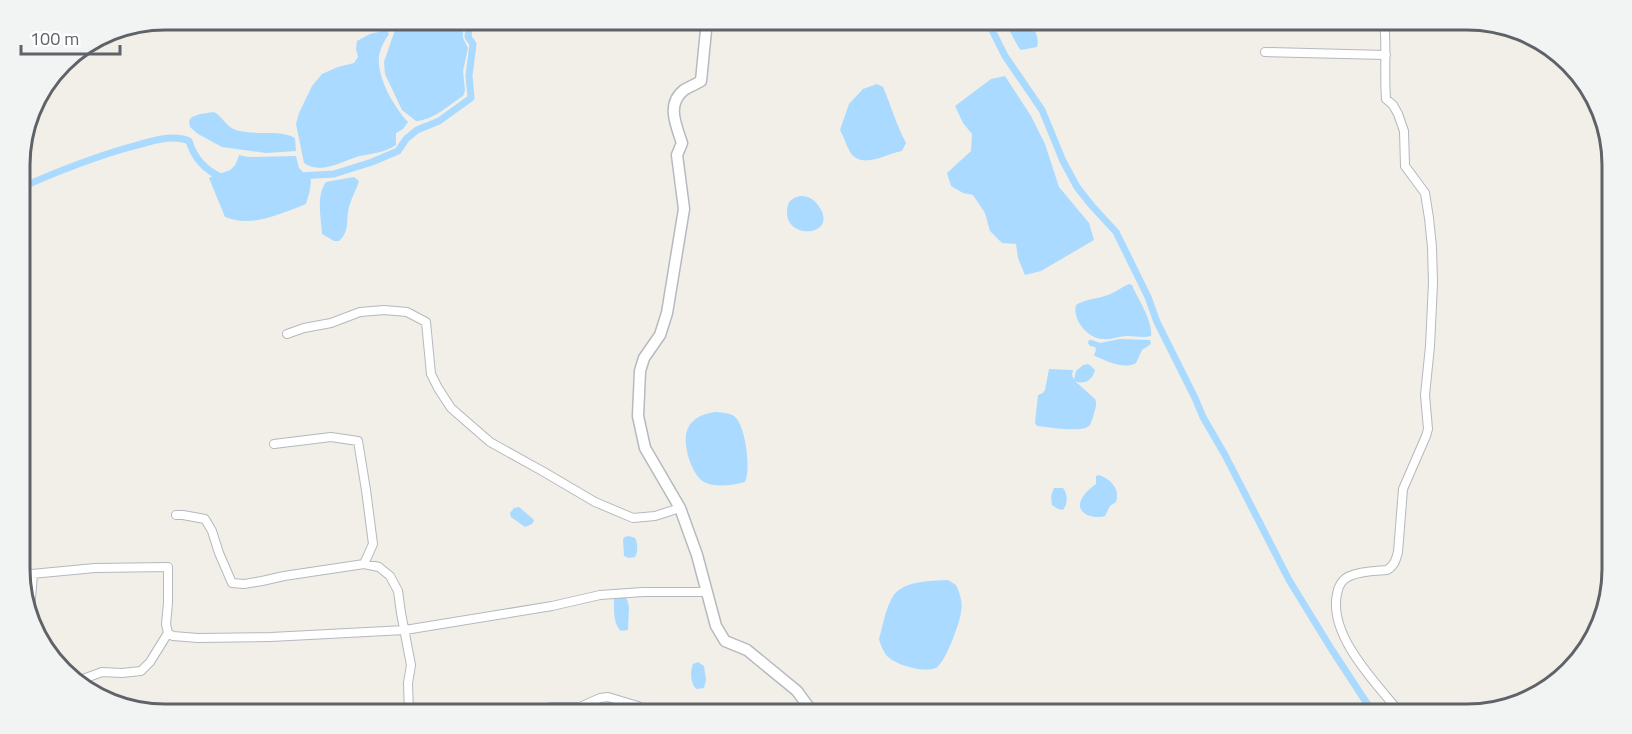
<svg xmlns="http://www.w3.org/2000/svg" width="1632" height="734" viewBox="0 0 1632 734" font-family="'Titillium Web',sans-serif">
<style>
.water{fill:#aadaff}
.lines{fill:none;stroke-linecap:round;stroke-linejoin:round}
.canal{stroke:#aadaff;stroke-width:7}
.street-casing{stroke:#b5b8bc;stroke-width:10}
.secondary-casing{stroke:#b6babf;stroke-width:13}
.street{stroke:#fff;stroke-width:8}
.secondary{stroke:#fff;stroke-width:10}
.rim{fill:none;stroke:#5f6368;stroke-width:3}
</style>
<rect width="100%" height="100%" fill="#f1efe8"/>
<path class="water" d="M371 20H408L377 28 373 26Z
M425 20H462L463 38 468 48 463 71 465 91 463 96C449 105 434 120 416 121L402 110 385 74 384 62 396 27 409 22 411 25Z
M1005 20H1027C1034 27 1040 38 1037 47L1021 50 1019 48 1007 26Z
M387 30 389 34C384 41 380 49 379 57 377 78 394 107 408 122L403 129 396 133V145C383 153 374 153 360 156 342 161 321 175 304 163L296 124 299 113 312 86 322 74 338 67 354 63 358 57 356 49 357 41 370 34Z
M1005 76 1031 116 1045 144 1059 187 1089 223 1094 240 1041 271 1025 275 1018 258 1016 244 1002 243 990 231 985 213 973 195 963 193 951 186 947 173 971 151 972 134 963 123 955 106 991 79Z
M877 84 883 87C891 106 896 124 906 143L902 151C885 154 862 170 850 152 846 145 844 137 840 130L849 104 863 89Z
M214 112C223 117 226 127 236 130 255 136 281 129 295 138L296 151 266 153 222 147 198 134 190 127 189 121 192 117 200 114Z
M239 155 248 157 296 156 299 168 311 180 310 190 306 204C280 214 251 228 225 217L209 178C225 169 233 176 239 155Z
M354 177 359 181C357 189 352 196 350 204 345 217 351 231 339 241H334L322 234C321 218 316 195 326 182Z
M800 196C810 196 815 200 820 208 839 239 775 241 789 202L794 198Z
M1129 284 1132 285C1138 300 1153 320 1151 336 1143 338 1136 336 1127 336 1119 336 1111 340 1103 339 1088 339 1072 320 1076 305 1085 299 1097 299 1108 295 1116 292 1122 287 1129 284Z
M1120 339 1150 340 1151 344 1142 350 1136 363C1123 370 1107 361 1095 356L1094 355 1096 350 1095 347 1090 346 1088 343 1089 340H1092L1100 343Z
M1088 364 1091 366 1095 370C1092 381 1084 385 1075 381L1095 399C1097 404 1096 407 1094 413 1093 417 1092 422 1089 426 1081 433 1048 427 1037 426L1035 423 1038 395 1043 393 1045 390 1049 369 1073 370 1072 375 1074 380 1076 371 1083 365Z
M715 412C722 412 729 413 734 416 746 425 751 470 745 482 733 485 715 488 704 482 696 477 692 467 689 459 681 433 687 416 715 412Z
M1099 475C1112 480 1120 489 1116 502L1110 506 1105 516C1097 519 1079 516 1080 504 1081 496 1090 488 1096 484V476Z
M1054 488H1063C1068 494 1068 504 1063 510L1058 509 1052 505 1051 496Z
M519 507 533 519 534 521 532 524 525 527 511 517 510 513 514 508Z
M629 536 635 538C638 543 638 552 635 557L629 558 624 556 623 540 624 537Z
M948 580 956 585C960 593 963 603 961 612 960 623 945 663 936 668 923 673 896 665 887 656 883 651 880 644 879 639 883 626 885 610 892 598 902 580 930 581 948 580Z
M615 597H624L627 599 629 607 628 630 621 631C613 624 614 609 614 599Z
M698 662 704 666 706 680 704 688 696 689C690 682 690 672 693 664Z
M613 702 624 705 630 714H581L590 708Z"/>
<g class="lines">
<path class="canal" d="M987 20 1005 56 1042 110 1063 161 1077 187 1092 206 1116 232 1148 297 1157 322 1195 398 1203 417 1225 455 1289 580 1332 650 1368 705 1376 714
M298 176 334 174 372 162 398 151 406 139 417 130 439 121 471 98 469 76 473 44 468 37 470 20
M20 188C56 172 91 158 130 147 147 143 171 133 189 141 194 158 205 170 221 177"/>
<g class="street-casing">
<path id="street" d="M1384 20C1387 46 1384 73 1386 99L1393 105 1398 114 1404 131 1405 166 1425 193 1429 218 1432 247 1433 283 1430 346 1425 395 1428 429 1426 436 1403 489 1398 552C1396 560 1394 566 1387 570 1375 571 1360 571 1350 576 1342 579 1338 587 1337 594 1328 636 1377 684 1401 714
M1265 52 1386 55
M287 334 304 328 331 323 360 312 384 310 407 312 426 322 431 374 438 388 451 408 490 442 544 472 595 502 633 518 655 516 680 508
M274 444 331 437 358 441 366 490 373 544 364 564
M176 515H183L205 519 212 531 219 553 232 583 244 584 262 581 284 576 364 564 379 567 390 576 398 591 401 613 411 665 408 683 409 714
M21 575 95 568 168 567V603L166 624 168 633 173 636 198 638 271 637 405 630 552 606 600 595 643 592H707
M30 611 33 574
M41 637C50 640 49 649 49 657
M77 679H83L102 672 122 673 141 671 150 662 168 633
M533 714 551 707H580L600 698 608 697 638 706 641 714"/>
</g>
<g class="secondary-casing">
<path id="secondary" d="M707 20 701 81C696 84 689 87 684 90 666 104 676 125 682 143L677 155 684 209 667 313 660 335 644 358 640 371 638 416 645 448 680 508 697 555 716 626 725 641 747 650 797 691 810 709 811 714"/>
</g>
<use href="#street" class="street"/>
<use href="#secondary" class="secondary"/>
</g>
<path d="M0 0H1632V734H0ZM165 30H1467A135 135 0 0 1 1602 165V569A135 135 0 0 1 1467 704H165A135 135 0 0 1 30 569V165A135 135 0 0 1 165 30Z" fill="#f2f3f3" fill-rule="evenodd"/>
<path class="rim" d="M165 30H1467A135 135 0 0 1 1602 165V569A135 135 0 0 1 1467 704H165A135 135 0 0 1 30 569V165A135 135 0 0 1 165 30Z"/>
<path d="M21 45v9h99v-9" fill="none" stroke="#5f6368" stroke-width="3"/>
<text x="30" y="45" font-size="18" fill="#5f6368" stroke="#ffffff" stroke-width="4.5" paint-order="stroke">100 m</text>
</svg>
